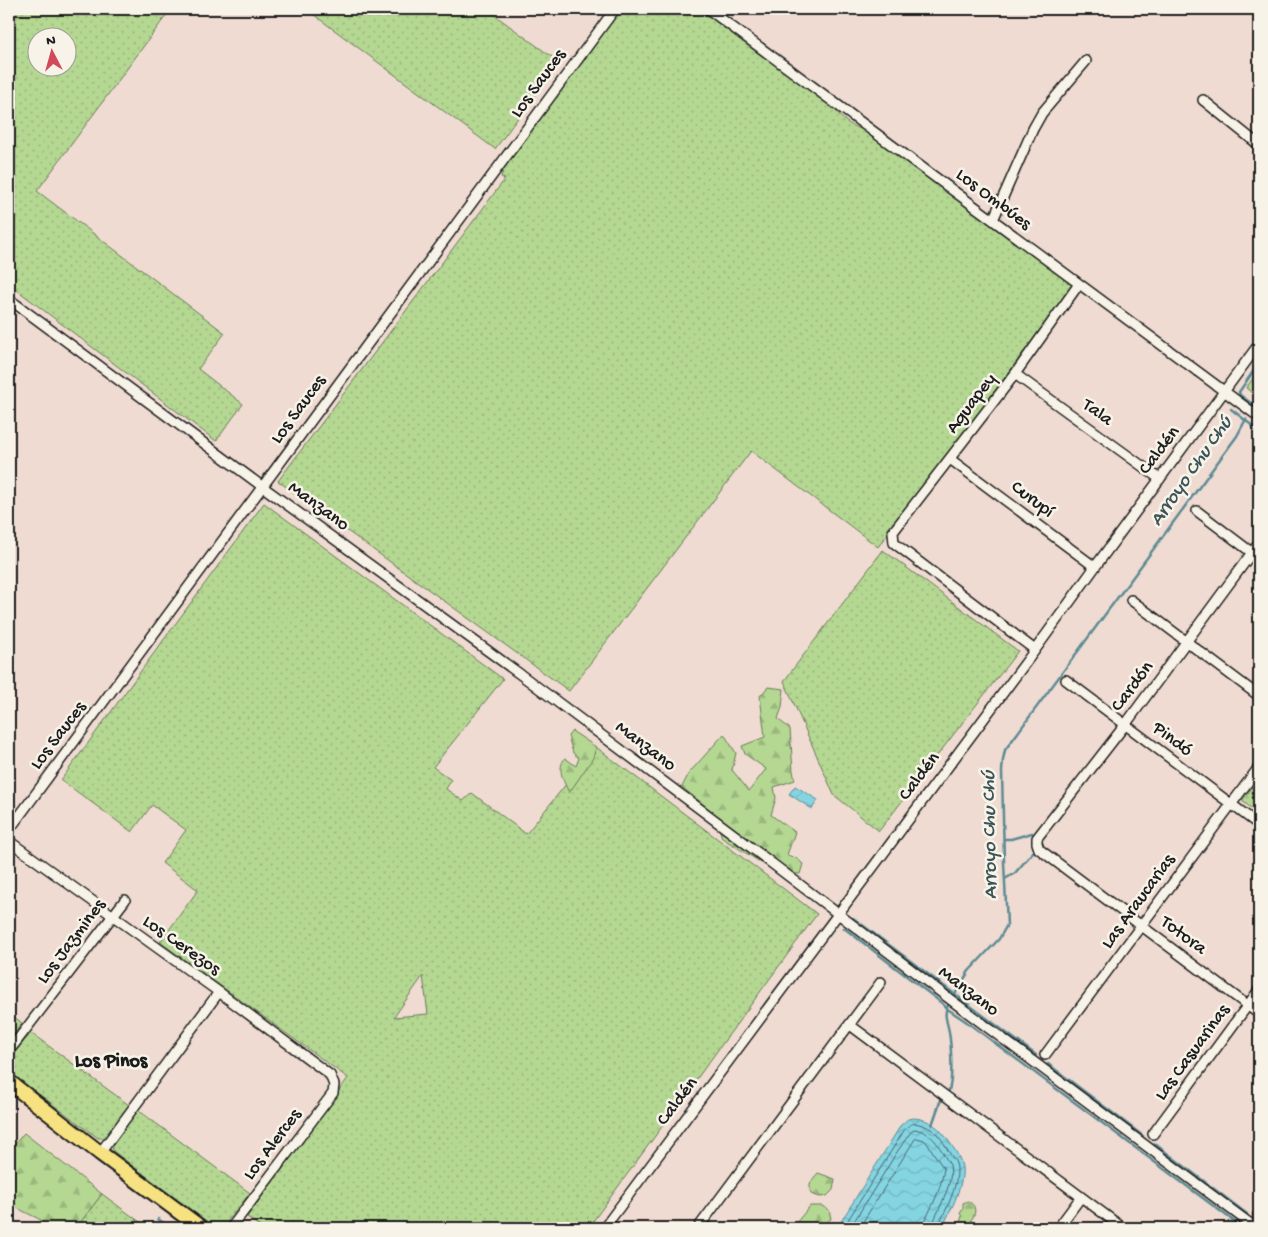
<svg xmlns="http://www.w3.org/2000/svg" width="1268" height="1237" viewBox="0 0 1268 1237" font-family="'Gochi Hand',sans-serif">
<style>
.grass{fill:url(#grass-dots);stroke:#687a57;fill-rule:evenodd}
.forest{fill:url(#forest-firs);stroke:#687a57}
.water{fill:url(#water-waves);stroke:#5b8a93}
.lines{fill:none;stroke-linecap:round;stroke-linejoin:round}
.shore{stroke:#46666b;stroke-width:1}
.stream{stroke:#5b8a93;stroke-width:2.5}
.minor-casing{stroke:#1c1c1c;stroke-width:12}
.primary-casing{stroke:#1c1c1c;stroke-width:18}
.minor{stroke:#f7f3e8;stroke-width:9}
.primary{stroke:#f7e281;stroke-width:14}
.labels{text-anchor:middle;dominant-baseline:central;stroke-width:5;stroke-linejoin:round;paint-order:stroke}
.street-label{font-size:19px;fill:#1c1c1c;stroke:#f7f3e8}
.water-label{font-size:20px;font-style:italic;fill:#3c5357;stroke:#f7f3e8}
.neighbourhood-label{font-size:20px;font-weight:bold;fill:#1c1c1c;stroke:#f7f3e8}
</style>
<defs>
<pattern id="grass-dots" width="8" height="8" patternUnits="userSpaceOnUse" patternTransform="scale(1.25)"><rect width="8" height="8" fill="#b4d792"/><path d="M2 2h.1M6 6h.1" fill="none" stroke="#9ab87d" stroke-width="1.8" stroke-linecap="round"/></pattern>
<pattern id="forest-firs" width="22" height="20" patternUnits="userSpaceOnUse" patternTransform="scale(1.25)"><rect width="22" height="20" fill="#b4d792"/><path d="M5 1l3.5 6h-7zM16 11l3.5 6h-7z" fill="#9ab87d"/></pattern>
<pattern id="water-waves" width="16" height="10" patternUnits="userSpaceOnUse" patternTransform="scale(1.25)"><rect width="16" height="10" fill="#85d4e2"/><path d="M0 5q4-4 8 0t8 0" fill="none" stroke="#72b5c1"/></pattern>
</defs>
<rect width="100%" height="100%" fill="#efdbd1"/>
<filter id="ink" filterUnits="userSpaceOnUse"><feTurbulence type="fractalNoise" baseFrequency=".02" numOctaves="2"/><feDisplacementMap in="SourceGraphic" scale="10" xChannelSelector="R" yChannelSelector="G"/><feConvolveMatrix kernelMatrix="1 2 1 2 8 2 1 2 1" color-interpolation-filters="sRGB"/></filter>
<g filter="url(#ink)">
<path class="grass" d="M9 9H171L37 191 225 333 198 369 243 404 216 441 9 284ZM38 38H68V68H38Z
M306 9H490L489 11 559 62 495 149Z
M619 9H700L831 103C838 115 848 127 863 129L1075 286 1065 297 878 547 751 451 569 691 278 481 505 179 501 177 506 162Z
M1259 370V398L1246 388Z
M264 503 503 679 433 767 451 780 446 789 463 801 472 793 526 834 596 747 817 914 588 1228H262L247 1217 348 1078 160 942 198 890 162 863 186 830 152 805 132 832 61 780ZM423 976 428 1014 394 1017Z
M883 550 1018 651 879 831 834 795 784 681Z
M1259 778V814L1242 801Z
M9 1013 22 1023 9 1042Z
M31 1033 129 1105 105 1138H98L9 1072V1059Z
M138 1110 250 1193 222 1228H215L113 1151 112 1146Z
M102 1194 148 1228H76Z"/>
<path class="forest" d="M768 687 784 689 782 707 778 719 790 729 793 771 795 780 774 787 776 798 771 815 795 832 787 855 796 858 803 864 800 874 776 872 722 838 715 814 682 787 689 773 724 734 736 753 732 770 749 791 766 769 745 754 742 746 765 737 760 696Z
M572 731 596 747 593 758 569 793C564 781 556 770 565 758L576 766 579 758 573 753 568 736Z
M24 1133 102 1194 76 1228H39L41 1220 9 1204V1151Z
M818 1173 835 1179 833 1190 827 1196 820 1197 811 1194C808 1184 811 1181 818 1173Z
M968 1201C976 1205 977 1213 971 1220L974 1226 973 1228H965L960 1222 962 1216 960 1214 963 1208V1203Z
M810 1206H822L829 1210 831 1219 819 1228H794L796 1223Z"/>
<path class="water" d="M795 786 818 800 812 809 789 794Z
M914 1118C929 1119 939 1127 948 1140 952 1146 959 1155 961 1163 967 1180 950 1212 942 1228H837L901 1125 908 1119Z"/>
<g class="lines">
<path class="shore" d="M843 1228 905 1129C911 1123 914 1122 922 1125 937 1130 941 1138 949 1152 952 1157 957 1162 957 1169 958 1187 946 1209 939 1225L938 1228
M850 1228 897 1152 910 1133 915 1129C936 1134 939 1148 950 1165 953 1177 946 1194 941 1205 938 1213 933 1220 932 1228
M859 1228 915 1139 917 1138 924 1140 927 1143 944 1169C942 1179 940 1188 936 1197 932 1208 925 1217 924 1228"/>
<path class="stream" d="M1254 407 1255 406 1240 395 1239 392 1259 363
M1231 409 1259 431
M1004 839H1011L1032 833
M1005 879 1015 873 1033 852
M853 918 1036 1055
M844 928 943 1004 946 1008 964 1020 1243 1228
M953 997 969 971 999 939 1007 925 1004 862 1002 771 1003 760 1005 750 1237 436 1246 419
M1048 1064 1143 1136
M947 1094C954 1086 951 1044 949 1032 947 1020 942 1013 950 1002
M932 1125 940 1102 944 1098
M1155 1144 1247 1214
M158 1219 171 1228"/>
<g class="minor-casing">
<path id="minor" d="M708 9 1259 417
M1203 100 1259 145
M993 220 1033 129 1042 113 1086 61
M9 299 263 487 528 680 736 836 955 1003 1256 1228
M1015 374 1160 479
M950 459 1095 567
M1197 511 1259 558
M1259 543 1125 725 1037 838V843L1039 849 1259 1014
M1131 600 1259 696
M1035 650 894 543 893 532 1015 374 1079 284
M1066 680 1259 825
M9 830 615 9
M9 841 219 992 330 1075 334 1085 333 1093 231 1228
M850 1025 1123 1228
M9 1051 125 900
M1045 1055 1259 767
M1153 1134 1259 990
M100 1153 219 992
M1258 1215 1259 1214
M604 1228 1035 650 1095 567 1259 344
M698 1228 881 982
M1058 1228 1081 1197"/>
</g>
<g class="primary-casing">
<path id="primary" d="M9 1082 100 1153 201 1228"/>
</g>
<use href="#minor" class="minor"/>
<use href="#primary" class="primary"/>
</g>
</g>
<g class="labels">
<g class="street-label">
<text transform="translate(539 84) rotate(-54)">Los Sauces</text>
<text transform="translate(993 200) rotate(37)">Los Ombúes</text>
<text transform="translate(972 404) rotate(-53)">Aguapey</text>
<text transform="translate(299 410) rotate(-54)">Los Sauces</text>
<text transform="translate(1097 413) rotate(36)">Tala</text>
<text transform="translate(1160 451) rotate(-53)">Caldén</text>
<text transform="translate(1032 500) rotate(37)">Curupí</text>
<text transform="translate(318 507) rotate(36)">Manzano</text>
<text transform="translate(1133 687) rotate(-53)">Cardón</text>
<text transform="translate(59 736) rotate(-53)">Los Sauces</text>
<text transform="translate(1172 740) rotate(37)">Pindó</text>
<text transform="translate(645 747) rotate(37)">Manzano</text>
<text transform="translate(920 777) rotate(-53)">Caldén</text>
<text transform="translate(1139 902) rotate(-54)">Las Araucarias</text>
<text transform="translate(1183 936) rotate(37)">Totora</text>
<text transform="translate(72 942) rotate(-53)">Los Jazmines</text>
<text transform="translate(181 946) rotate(35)">Los Cerezos</text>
<text transform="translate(968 992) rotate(37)">Manzano</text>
<text transform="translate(1193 1053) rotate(-54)">Las Casuarinas</text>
<text transform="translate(678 1102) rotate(-53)">Caldén</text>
<text transform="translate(273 1145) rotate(-53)">Los Alerces</text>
</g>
<g class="water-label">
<text transform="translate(1192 472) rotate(-55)">Arroyo Chu Chú</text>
<text transform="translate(991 835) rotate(-91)">Arroyo Chu Chú</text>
</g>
<g class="neighbourhood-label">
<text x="111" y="1062">Los Pinos</text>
</g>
</g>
<rect width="1268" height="1237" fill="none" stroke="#f7f3e8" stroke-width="30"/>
<rect x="15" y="15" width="1238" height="1207" fill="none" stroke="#1c1c1c" stroke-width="2" filter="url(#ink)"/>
<g transform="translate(52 52) rotate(354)"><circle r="24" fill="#f7f3e8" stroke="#9f9d96"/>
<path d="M0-4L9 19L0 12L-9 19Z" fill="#d1495b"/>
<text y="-8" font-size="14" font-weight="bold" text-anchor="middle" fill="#1c1c1c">N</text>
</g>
</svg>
